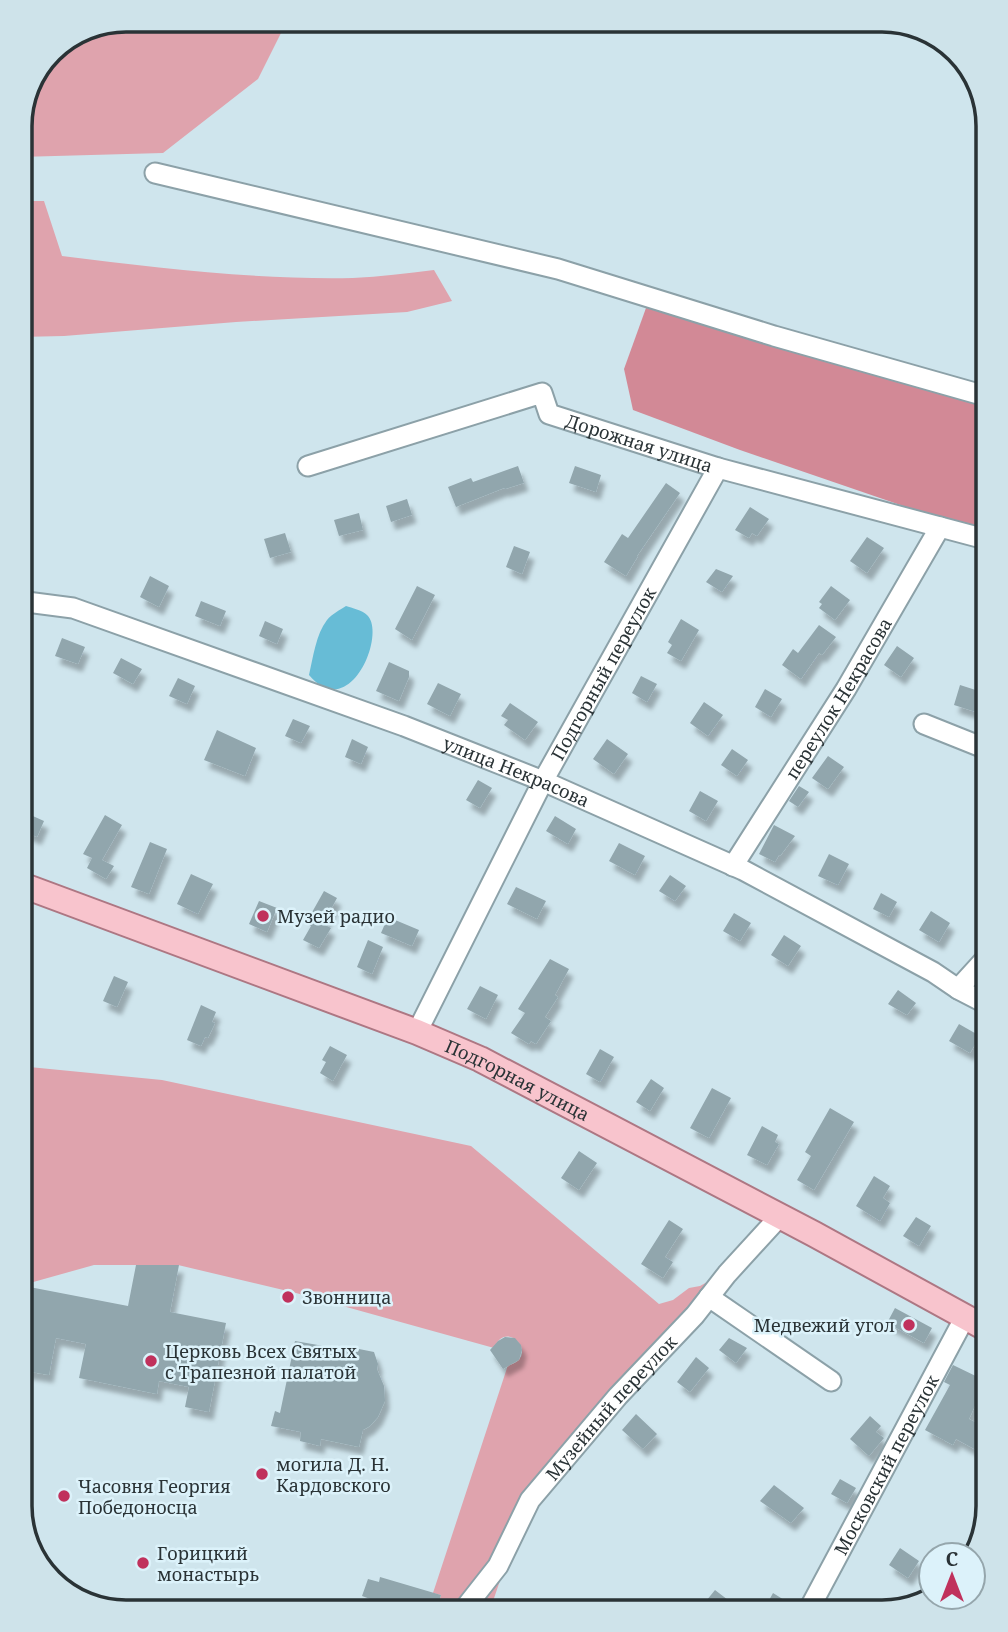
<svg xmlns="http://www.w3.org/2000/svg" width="1008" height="1632" viewBox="0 0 1008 1632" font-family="'Noto Serif',serif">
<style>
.green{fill:#dfa3ad}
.forest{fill:#d28996}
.water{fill:#67bcd6}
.building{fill:#91a6ad;filter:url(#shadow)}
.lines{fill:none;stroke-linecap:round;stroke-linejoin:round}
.minor-casing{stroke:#8ca1a8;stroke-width:23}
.major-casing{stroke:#ad7783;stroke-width:28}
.minor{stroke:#fff;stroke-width:19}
.major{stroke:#f8c4cd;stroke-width:24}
.poi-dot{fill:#c0315c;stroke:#dcf2fa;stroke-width:2.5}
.labels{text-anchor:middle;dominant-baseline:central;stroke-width:5;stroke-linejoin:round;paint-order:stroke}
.street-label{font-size:18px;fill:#2a3336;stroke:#dcf2fa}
.poi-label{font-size:18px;fill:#2a3336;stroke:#dcf2fa;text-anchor:start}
.rim{fill:none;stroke:#2a3336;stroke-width:3.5}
</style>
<defs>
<filter id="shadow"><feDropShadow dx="4.5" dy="8" stdDeviation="2" flood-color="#0004"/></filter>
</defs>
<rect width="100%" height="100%" fill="#cfe5ed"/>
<path class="green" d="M126 19H288L258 79 163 153 19 157V119L51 50Z
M19 201H44L62 256C159 268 256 280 353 278 380 277 407 273 434 270L452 301 407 312 236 322 64 336 19 337Z
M19 1066 162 1080 471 1146 659 1304 673 1300 689 1288 700 1286 725 1272 528 1498 489 1613H436L441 1595 433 1593 508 1365C541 1358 507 1317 494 1348L296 1293 178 1265H94L19 1286Z"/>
<path class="forest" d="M646 308 667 309 989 405V530L950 522 740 450 633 410 624 369Z"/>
<path class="water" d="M346 606C352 608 362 610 367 615 387 633 350 724 309 675 313 658 316 634 327 620 332 614 340 610 346 606Z"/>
<path class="building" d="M518 466 524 483 505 489 504 488 456 507 448 487 471 478 473 482Z
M575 466 601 475 596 492 569 483Z
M666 483 680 493 637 556H638L626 576 604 562 622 534 628 538Z
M407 499 412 515 391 522 386 506Z
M750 507 769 519 757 536 752 533 749 538 735 530Z
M359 513 363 530 339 536 334 520Z
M285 533 291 552 270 558 264 539Z
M867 537 884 548 867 573 850 561Z
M514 546 530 552 522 574 506 567Z
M716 569 733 576 722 592 706 582Z
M150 576 169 586 159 607 140 597Z
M417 586 435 595 412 640 395 629Z
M831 586 850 600 835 620 819 608 822 604 819 602Z
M201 601 226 611 220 626 195 616Z
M681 619 699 630 681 661 667 653 672 645 668 642Z
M265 621 283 629 277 644 259 636Z
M819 625 836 637 822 655 819 653 801 679 782 665 793 649 798 653Z
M62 638 85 647 78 664 55 656Z
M897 646 914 658 901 677 884 665Z
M121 658 142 669 133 684 113 673Z
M389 662 409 671V677L399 701 376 691Z
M641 676 657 684 647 702 632 693Z
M178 678 195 686 187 704 169 696Z
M438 683 461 694 450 716 427 704Z
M960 685 985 693 979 713 954 705Z
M765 689 782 699 771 717 755 707Z
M704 702 723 715 708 736 690 723Z
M510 703 538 722 525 740 504 725 508 720 501 716Z
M293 719 310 726 301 743 285 736Z
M217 730 256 748 245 776 204 760Z
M352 739 368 747 361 764 345 757Z
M607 739 628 754 614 774 593 759Z
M732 749 748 760 737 776 721 765Z
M828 756 844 767 828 789 812 778Z
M478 780 492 788 480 808 466 800Z
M799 786 809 792 798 807 789 801Z
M700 791 718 801 706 821 689 811Z
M26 813 44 821 37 837 19 829Z
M105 815 122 825 102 860 114 866 106 879 87 868 92 858 83 854Z
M555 816 576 829 568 844 546 831Z
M774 825 795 836 780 856 779 855 775 862 759 854Z
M150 842 167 849 149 894 131 887Z
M619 843 645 856 635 875 609 861Z
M829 854 849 864 838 885 818 876Z
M191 874 213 884 198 914 177 904Z
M670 875 686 886 675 901 659 891Z
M516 887 546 901 537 919 507 904Z
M324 891 337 898 323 924 331 928 319 948 303 940 311 926 306 923Z
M881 893 897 902 889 917 873 909Z
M259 901 277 908 267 932 249 924Z
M931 911 950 923 939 942 919 930Z
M734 913 751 923 740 941 723 931Z
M388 917 419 930 412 946 381 933Z
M784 935 801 946 788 966 771 955Z
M368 940 383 947 372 974 357 967Z
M550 959 569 969 555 995 558 997 545 1017 551 1021 536 1044 531 1041 529 1044 511 1033 525 1013 518 1009Z
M114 976 128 982 117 1007 103 1001Z
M480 986 498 995 486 1019 467 1009Z
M898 990 916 1003 907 1015 888 1004Z
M201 1005 216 1012 212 1022 215 1023 208 1038 205 1037 201 1046 187 1040Z
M959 1024 980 1036 970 1053 949 1041Z
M330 1046 347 1055 333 1081 320 1073 326 1062 322 1060Z
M600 1049 614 1057 600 1082 586 1074Z
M651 1079 664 1088 650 1111 636 1102Z
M712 1088 731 1098 709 1138 690 1128Z
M830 1108 854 1122 814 1190 797 1180 811 1156 805 1152Z
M762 1126 778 1135 775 1142 779 1144 767 1165 747 1155Z
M579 1151 597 1163 579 1190 561 1178Z
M874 1176 890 1186 883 1198 890 1203 880 1221 856 1206Z
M916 1217 931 1226 919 1246 903 1236Z
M669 1220 683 1229 665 1257 673 1262 663 1278 641 1264Z
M136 1265H179L170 1312 226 1323 209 1412 185 1407 189 1387 159 1381 157 1394 79 1378 86 1344 56 1338 49 1375 19 1370V1285L128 1306Z
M895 1308 932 1328 924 1343 887 1323Z
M505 1337 515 1338 521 1345 522 1350 519 1360 503 1369 490 1350 498 1341Z
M729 1338 747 1348 736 1363 719 1350Z
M295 1341 358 1352 359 1349 374 1352 378 1364 377 1369 384 1386 385 1401 378 1417 370 1426 363 1430 359 1447 321 1439 320 1446 300 1441 301 1432 271 1426 275 1411 280 1413Z
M696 1357 709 1368 690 1392 677 1382Z
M953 1365 986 1381 969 1419 989 1429V1457L956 1439 953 1445 925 1430 950 1385 944 1382Z
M636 1414 657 1434 643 1449 622 1430Z
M870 1416 881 1426 876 1432 884 1438 869 1456 850 1439Z
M840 1479 856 1488 847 1503 831 1494Z
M774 1485 804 1508 791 1523 760 1501Z
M900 1548 919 1561 908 1578 889 1565Z
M380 1577 441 1595 436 1613H396L372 1605 373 1600 362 1596 368 1579 379 1582Z
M715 1590 745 1613H710L702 1606Z
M773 1593 789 1603 783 1613H762Z"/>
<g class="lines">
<g class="minor-casing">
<g id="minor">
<path d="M155 173 558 269 774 336 989 397"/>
<path id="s1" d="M308 466 542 393 549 414 718 468 989 540"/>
<path id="s2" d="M19 601 73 608 404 726 543 781 743 870 933 972 958 989 989 1005"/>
<path d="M924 724 989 750"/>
<path id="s3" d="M733 866 846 689 940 527"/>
<path d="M958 989 989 955"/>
<path id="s4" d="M417 1032 543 781 718 468"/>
<path d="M709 1297 831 1381"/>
<path id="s5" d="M461 1613 498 1566 530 1500 618 1396 695 1315 727 1274 780 1216"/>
<path id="s6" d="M807 1613 965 1317"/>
</g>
</g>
<g class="major-casing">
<g id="major">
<path id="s7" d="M19 884 417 1032 480 1059 612 1128 814 1234 989 1330"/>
</g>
</g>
<use href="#minor" class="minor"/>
<use href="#major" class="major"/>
</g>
<g class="poi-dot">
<circle cx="263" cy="916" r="7"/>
<circle cx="288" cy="1297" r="7"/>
<circle cx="909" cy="1325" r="7"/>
<circle cx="151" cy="1361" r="7"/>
<circle cx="262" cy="1474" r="7"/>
<circle cx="64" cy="1496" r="7"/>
<circle cx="143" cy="1563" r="7"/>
</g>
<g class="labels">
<g class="street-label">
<text stroke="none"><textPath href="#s1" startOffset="362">Дорожная улица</textPath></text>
<text stroke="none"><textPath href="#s4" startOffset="404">Подгорный переулок</textPath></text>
<text stroke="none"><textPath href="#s3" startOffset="198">переулок Некрасова</textPath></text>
<text stroke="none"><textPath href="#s2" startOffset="527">улица Некрасова</textPath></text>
<text stroke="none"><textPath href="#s7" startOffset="536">Подгорная улица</textPath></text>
<text stroke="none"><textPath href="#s5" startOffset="256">Музейный переулок</textPath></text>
<text stroke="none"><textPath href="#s6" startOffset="168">Московский переулок</textPath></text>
</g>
<g class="poi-label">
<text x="277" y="916">Музей радио</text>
<text x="302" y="1297">Звонница</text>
<text x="895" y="1325" text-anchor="end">Медвежий угол</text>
<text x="165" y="1351">Церковь Всех Святых<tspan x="165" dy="21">с Трапезной палатой</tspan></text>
<text x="276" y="1464">могила Д. Н.<tspan x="276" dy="21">Кардовского</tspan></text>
<text x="78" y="1486">Часовня Георгия<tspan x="78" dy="21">Победоносца</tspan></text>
<text x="157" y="1553">Горицкий<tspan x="157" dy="21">монастырь</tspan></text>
</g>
</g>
<path d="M0 0H1008V1632H0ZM126 32H882A94 94 0 0 1 976 126V1506A94 94 0 0 1 882 1600H126A94 94 0 0 1 32 1506V126A94 94 0 0 1 126 32Z" fill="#cee3ea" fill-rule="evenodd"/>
<path class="rim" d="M126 32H882A94 94 0 0 1 976 126V1506A94 94 0 0 1 882 1600H126A94 94 0 0 1 32 1506V126A94 94 0 0 1 126 32Z"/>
<g transform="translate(952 1576)"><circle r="33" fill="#dcf2fa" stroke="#95a6ac" stroke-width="2"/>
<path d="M0-5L12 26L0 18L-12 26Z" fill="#c0315c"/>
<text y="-10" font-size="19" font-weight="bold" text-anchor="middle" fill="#2a3336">С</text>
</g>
</svg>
